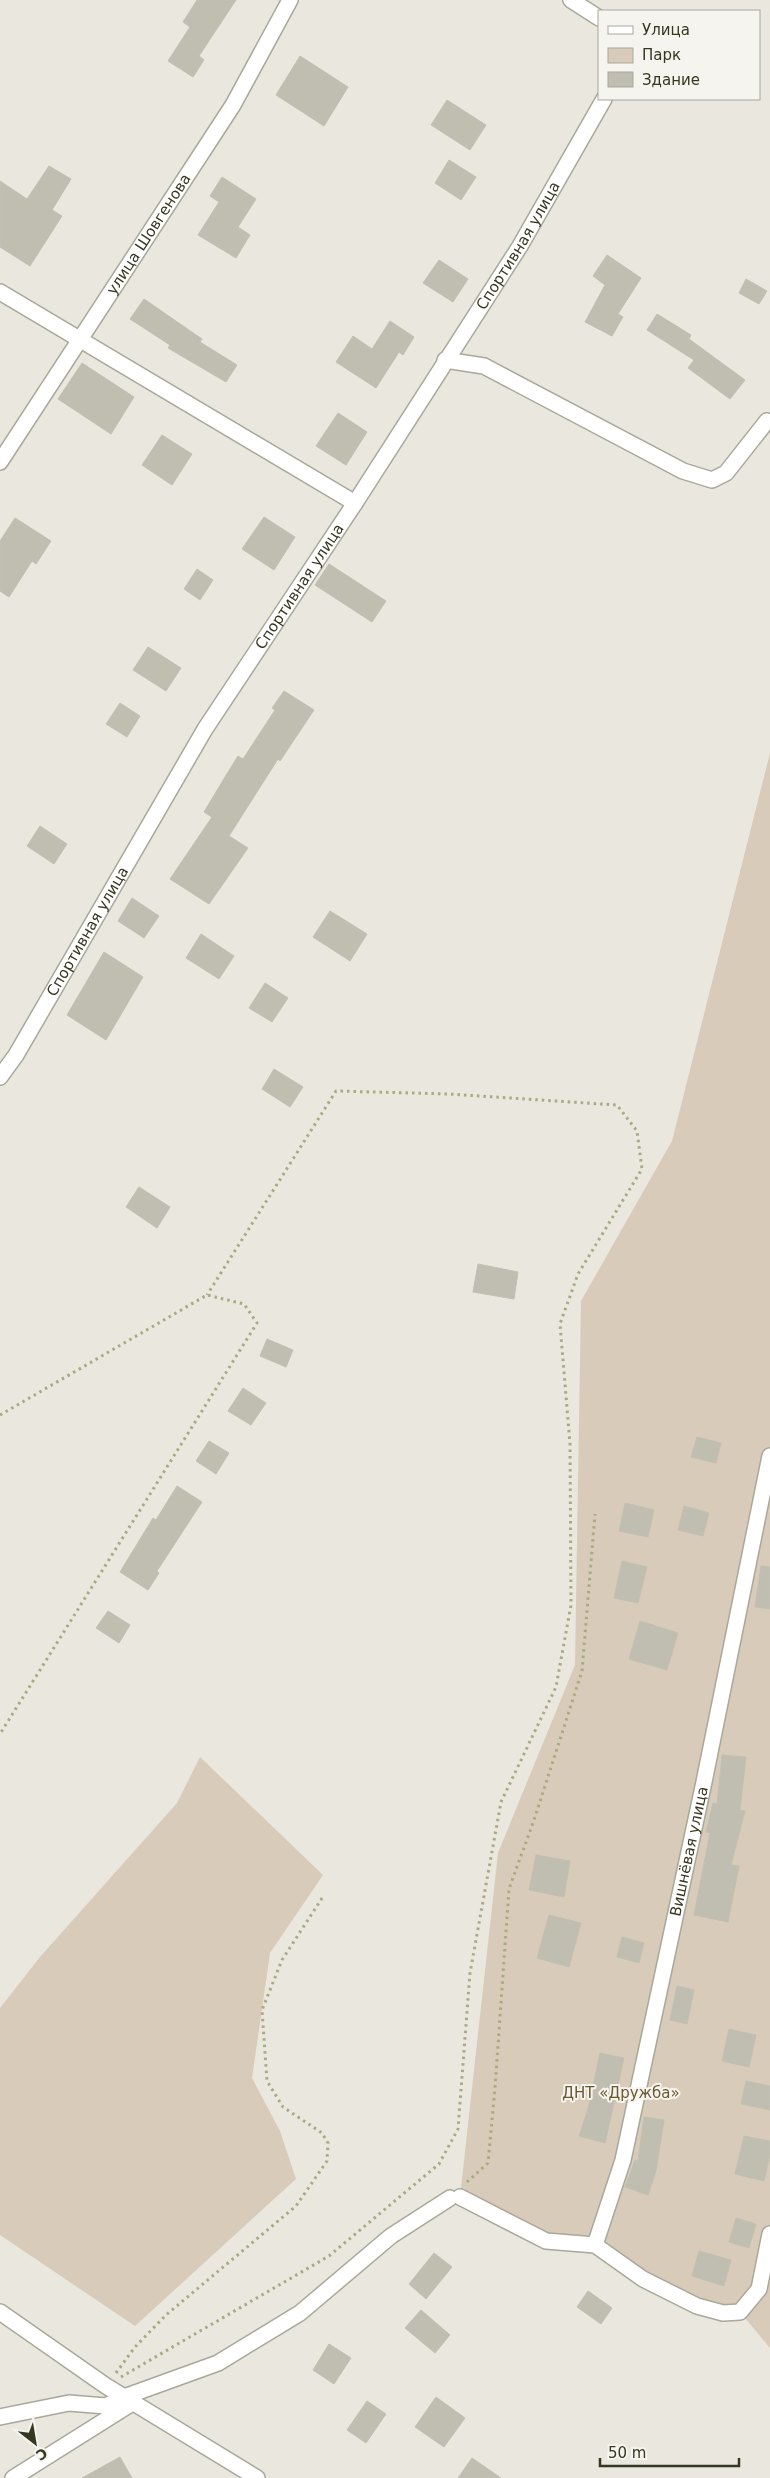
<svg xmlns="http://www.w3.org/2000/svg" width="770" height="2478" viewBox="0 0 770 2478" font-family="'DejaVu Sans',sans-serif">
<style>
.green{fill:#d9cbb9}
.building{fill:#c0beb1;stroke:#c2c0b2}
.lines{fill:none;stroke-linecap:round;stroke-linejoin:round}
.minor-casing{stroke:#a9a89a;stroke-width:18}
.path{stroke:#aaaa81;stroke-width:3;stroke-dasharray:2.5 4;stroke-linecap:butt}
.minor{stroke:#fff;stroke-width:15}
.labels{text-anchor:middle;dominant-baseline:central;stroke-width:4;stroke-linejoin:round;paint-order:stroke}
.street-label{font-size:15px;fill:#363721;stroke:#f6f4ee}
.park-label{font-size:15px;fill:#6a582f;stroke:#f6f4ee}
</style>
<rect width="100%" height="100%" fill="#e9e7de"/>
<path class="green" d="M770 753V2348L740 2312 697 2306 595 2245 546 2241 460 2197 498 1853 575 1665 581 1301 672 1141Z
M200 1757 323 1875 270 1953 252 2078 280 2131 296 2179 135 2326 0 2235V2008L40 1957 177 1803Z"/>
<path class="building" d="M197 0H236L199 56 204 60 193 77 168 61 190 27 183 22Z
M300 56 348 87 324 126 276 95Z
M447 100 486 125 470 150 431 125Z
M449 160 476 177 461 200 435 183Z
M49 166 71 179 52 210 62 216 30 266 0 247V181L27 199Z
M222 177 256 199 238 227 250 235 236 258 198 235 219 202 210 196Z
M607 255 641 278 618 314 623 317 612 336 585 322 605 285 593 276Z
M439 260 468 279 453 302 423 283Z
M746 279 767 291 759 304 739 293Z
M144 299 202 339 200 342 237 365 226 382 168 348 170 345 130 319Z
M657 314 691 335 689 339 745 380 730 399 688 368 694 360 647 330Z
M390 321 414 337 403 355 399 352 376 388 336 362 353 336 372 349Z
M82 363 134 397 111 434 58 399Z
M338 413 367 432 346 465 316 446Z
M162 435 192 454 172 485 142 465Z
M264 517 295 537 274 570 242 549Z
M15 518 51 541 36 564 32 561 9 597 0 591V541Z
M329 564 386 601 372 622 315 585Z
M197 569 213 580 200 600 184 589Z
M148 647 181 668 166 691 133 670Z
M284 691 314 710 280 761 278 759 229 836 248 848 209 904 170 879 212 817 204 812 225 777 238 756 243 759 275 710 272 708Z
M120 703 140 716 127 737 106 724Z
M40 826 67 844 54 864 27 846Z
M132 898 159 916 144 938 118 921Z
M330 911 367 934 350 961 313 937Z
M201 934 234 956 219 979 186 958Z
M104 952 143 977 106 1040 67 1015Z
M265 983 288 998 272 1022 249 1008Z
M274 1069 303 1087 290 1107 262 1089Z
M139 1187 170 1207 157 1228 126 1207Z
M478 1264 518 1272 514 1299 473 1292Z
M267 1339 293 1350 286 1367 260 1356Z
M243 1388 266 1403 251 1425 228 1411Z
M697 1437 721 1443 716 1463 691 1457Z
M209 1441 229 1453 216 1474 196 1461Z
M177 1486 202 1502 157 1571 159 1573 148 1590 120 1572 153 1518 156 1520Z
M625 1503 654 1510 648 1537 619 1531Z
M684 1506 709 1513 703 1536 678 1530Z
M622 1561 647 1567 638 1603 614 1598Z
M761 1566 770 1567V1609L755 1607Z
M108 1611 130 1625 119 1643 96 1628Z
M640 1621 678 1633 667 1670 629 1659Z
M722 1755 746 1757 740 1810 745 1811 731 1865 739 1866 728 1922 694 1915 710 1833 706 1832 713 1803 717 1804Z
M536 1855 570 1861 564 1897 529 1890Z
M549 1915 581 1923 569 1967 537 1958Z
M622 1937 644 1943 639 1963 617 1957Z
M677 1986 694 1990 687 2024 670 2020Z
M729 2029 756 2035 749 2067 722 2061Z
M600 2053 624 2058 605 2143 579 2136 588 2109Z
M746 2081 770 2086V2110L741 2104Z
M644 2117 664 2120 656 2171 648 2195 625 2187 635 2160 638 2161Z
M744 2136 770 2141V2155L764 2181 735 2174Z
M736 2218 756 2224 749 2248 729 2242Z
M699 2251 731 2260 724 2286 692 2276Z
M434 2253 452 2267 426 2299 409 2284Z
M588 2291 612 2308 601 2324 577 2307Z
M421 2310 450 2335 435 2353 405 2328Z
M329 2344 351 2358 334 2384 313 2370Z
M436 2397 465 2418 444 2447 415 2427Z
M367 2401 386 2414 366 2443 347 2430Z
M120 2457 132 2478H82Z
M472 2458 501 2478H458Z"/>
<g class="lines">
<g class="minor-casing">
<g id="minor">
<path d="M571 0 599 18"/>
<path d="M0 292 355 503"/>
<path d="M445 360 484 366 683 471 712 480 726 473 767 421"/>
<path id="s1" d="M0 462 233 105 290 0"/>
<path id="s2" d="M0 1077 16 1055 205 729 355 503 520 246 604 99"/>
<path d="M460 2197 546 2241 595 2245 643 2279 697 2306 723 2313 740 2312 759 2289 770 2234"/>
<path id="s3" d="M595 2245 623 2160 704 1782 770 1456"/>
<path d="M0 2312 106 2386 257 2478"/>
<path d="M0 2417 69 2403 106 2406 124 2397 218 2363 300 2313 391 2236 450 2198"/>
<path d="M13 2478 134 2402"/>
</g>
</g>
<path class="path" d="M0 1415 207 1295 244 1304 257 1323 0 1734
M467 2182 488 2163 495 2088 509 1889 534 1820 582 1671 595 1514
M116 2373 135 2347 166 2315 296 2206 327 2161 328 2143 322 2133 283 2107 267 2081 262 2010 282 1960 324 1895
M121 2377 329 2256 439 2164 458 2129 470 1973 501 1802 556 1687 571 1605 570 1444 560 1324 578 1274 642 1169 637 1131 617 1105 449 1094 336 1091 207 1295"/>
<use href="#minor" class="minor"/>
</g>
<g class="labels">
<g class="street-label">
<text stroke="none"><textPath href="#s1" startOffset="272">улица Шовгенова</textPath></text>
<text stroke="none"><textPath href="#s2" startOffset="980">Спортивная улица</textPath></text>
<text stroke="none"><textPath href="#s2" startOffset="575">Спортивная улица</textPath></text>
<text stroke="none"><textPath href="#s2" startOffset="170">Спортивная улица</textPath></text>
<text stroke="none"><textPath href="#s3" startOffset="405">Вишнёвая улица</textPath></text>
</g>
<g class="park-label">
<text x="621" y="2093">ДНТ «Дружба»</text>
</g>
</g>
<rect x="598" y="10" width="162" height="90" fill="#f6f4ee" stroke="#a9a89c"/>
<rect x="608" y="26" width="25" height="8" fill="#ffffff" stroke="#a9a89c"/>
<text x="642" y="35" font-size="15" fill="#363721">Улица</text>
<rect x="608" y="48" width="25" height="15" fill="#d9cbb9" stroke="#a9a89c"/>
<text x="642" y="60" font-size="15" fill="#363721">Парк</text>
<rect x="608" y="72" width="25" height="15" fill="#c0beb1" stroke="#a9a89c"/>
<text x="642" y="85" font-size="15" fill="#363721">Здание</text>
<g transform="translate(35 2443) rotate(149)" stroke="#f6f4ee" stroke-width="4" paint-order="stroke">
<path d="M0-4L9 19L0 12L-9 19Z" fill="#363721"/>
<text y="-8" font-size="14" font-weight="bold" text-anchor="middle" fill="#363721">С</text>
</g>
<path d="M600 2458v8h139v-8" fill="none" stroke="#363721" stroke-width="2.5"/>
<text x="608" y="2458" font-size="15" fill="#363721" stroke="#f6f4ee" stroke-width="4" paint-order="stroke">50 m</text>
</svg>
